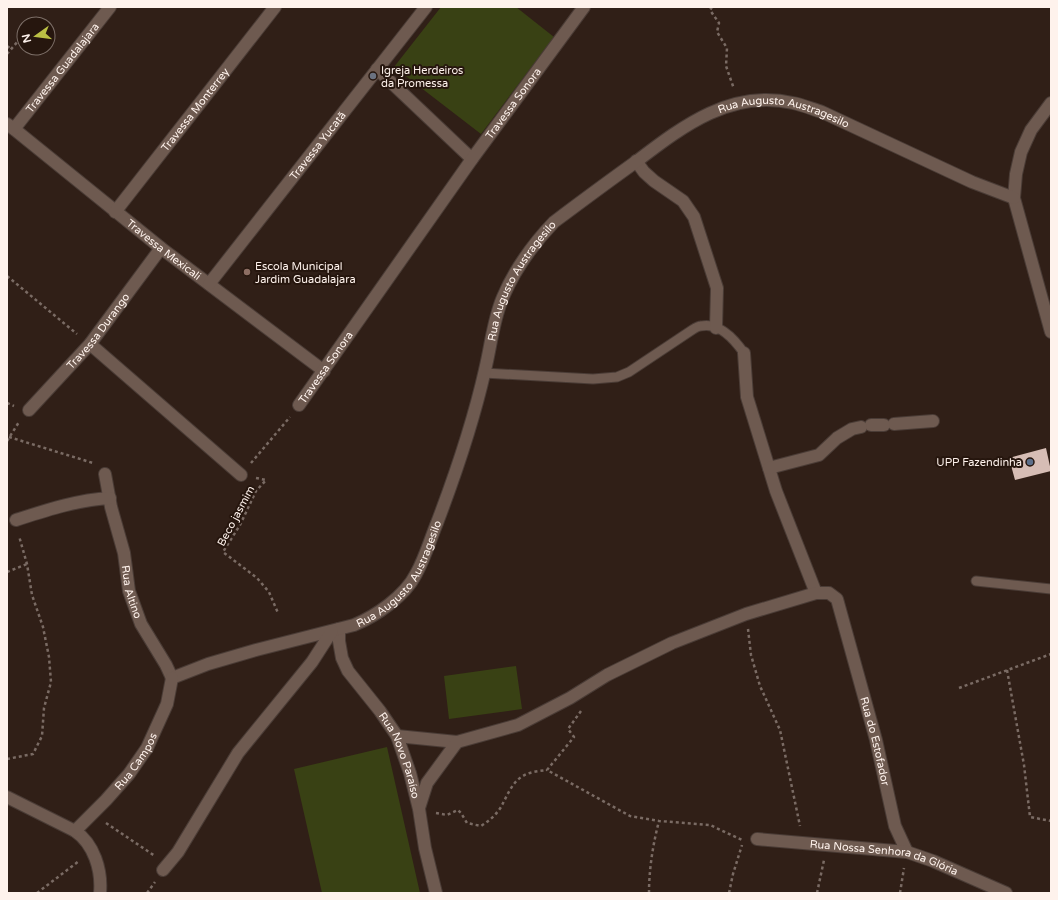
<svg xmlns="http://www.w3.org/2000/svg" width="1058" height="900" viewBox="0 0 1058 900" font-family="'Varela Round',sans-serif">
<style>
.green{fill:#394114}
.building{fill:#d6bdb5}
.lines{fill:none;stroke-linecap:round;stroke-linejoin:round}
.lane-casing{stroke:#4a3c36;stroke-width:11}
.street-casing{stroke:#4a3c36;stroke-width:14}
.path{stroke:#7a6b64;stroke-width:2.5;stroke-dasharray:3 3;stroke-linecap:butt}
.lane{stroke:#6e5a50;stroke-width:9}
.street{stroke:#6e5a50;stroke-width:12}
.worship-dot{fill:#6b7280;stroke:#26160e;stroke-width:1.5}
.education-dot{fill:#8d6e63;stroke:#26160e;stroke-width:1.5}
.service-dot{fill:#5c6f8a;stroke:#26160e;stroke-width:1.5}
.labels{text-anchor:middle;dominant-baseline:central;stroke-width:4;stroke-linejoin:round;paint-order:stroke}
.street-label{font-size:11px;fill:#fef2ec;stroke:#26160e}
.poi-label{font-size:11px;fill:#fef2ec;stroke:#26160e;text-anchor:start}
</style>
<rect width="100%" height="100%" fill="#301f17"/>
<path class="green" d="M441 7H516L554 37 481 134 394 67Z
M516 666 522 709 449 719 444 676Z
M387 747 420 893H322L294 769Z"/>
<path class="building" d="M1046 448 1051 471 1015 480 1009 458Z"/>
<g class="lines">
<g class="lane-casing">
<path id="lane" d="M484 373 593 379 617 377 629 372 692 330C695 328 698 326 701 326 719 322 735 340 744 353
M976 581 1051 589"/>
</g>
<g class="street-casing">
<g id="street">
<path d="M377 69 472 159"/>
<path d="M1051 103 1031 130 1021 152 1016 174 1014 198 1051 332"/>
<path id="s1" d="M7 124 14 129 161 248 324 371"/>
<path id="s2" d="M14 129 110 7"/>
<path d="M636 161 644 172 654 181 683 201 694 217 717 288 716 328"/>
<path id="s3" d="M115 212 275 7"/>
<path id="s4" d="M209 284 426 7"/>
<path d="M90 344 241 475"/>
<path d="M744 353 747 397 776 491 816 593"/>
<path id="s5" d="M299 405 472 159 584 7"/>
<path id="s6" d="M29 410 90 344 161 248"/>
<path d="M894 424 933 421"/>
<path d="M871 425H884"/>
<path d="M769 468 819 455 837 438 852 429 861 427"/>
<path id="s7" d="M105 474 111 507 124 553 129 591 141 624 166 665 172 678"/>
<path d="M16 520C47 510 77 500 110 498"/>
<path id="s8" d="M339 629V641L342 658 348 671 380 711 397 736 410 773 419 809 425 848 436 893"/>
<path id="s9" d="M172 678 208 664 256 650 354 625C376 616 405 596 416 574 425 558 430 540 437 523 456 473 473 423 485 370 491 346 493 320 503 297 515 269 533 244 554 222 582 201 609 181 637 161 683 126 731 89 793 103 803 105 812 109 822 112L972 182 1014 198"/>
<path id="s10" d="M397 736 457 742 518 725 570 698 607 675 672 643 746 614 816 593H829L837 599 876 740 895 826 907 852"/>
<path d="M7 797 75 831C94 844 102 870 100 893"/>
<path d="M419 808 427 783 457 742"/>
<path id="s11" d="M75 831 106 800 129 774 147 748 167 704 172 678"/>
<path id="s12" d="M757 839 907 852 933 861 1006 893"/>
<path d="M163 870 178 852 238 753 312 662 332 631"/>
</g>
</g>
<path class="path" d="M712 7 710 10 719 23 717 32 727 48 726 66 734 89
M32 24 35 21
M7 46 11 49
M7 54 24 34
M7 276 77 334
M7 403 14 406
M9 437 93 463
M7 441 19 422
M251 463 290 417
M256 478 266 480 256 491 240 525 223 552 257 578 269 592 278 613
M7 572 27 564
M748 629 751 655 760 686 780 730 800 826
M1007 670 1024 765 1030 817 1051 821
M959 688 1051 654
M581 711 568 729 574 737 547 770 630 816 659 821 710 825 742 840
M7 759 33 754 42 736 44 708 51 682 49 657 43 627 32 595 27 564 19 536
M436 813 447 815 458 810 461 813 467 823 481 826C489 821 496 815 501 807 507 796 512 782 523 776 529 772 539 771 547 770
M106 823 155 856
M37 893 79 861
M147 893 155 882
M649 893C649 869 653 844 659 821
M729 893 733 874 742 845
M817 893 824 860
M900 893 904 868"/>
<use href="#lane" class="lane"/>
<use href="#street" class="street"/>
</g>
<circle class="worship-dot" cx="373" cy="76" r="4"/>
<circle class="education-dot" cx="247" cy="272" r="4"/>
<circle class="service-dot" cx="1030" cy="462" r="4"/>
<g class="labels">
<g class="street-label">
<text stroke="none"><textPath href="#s2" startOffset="78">Travessa Guadalajara</textPath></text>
<text stroke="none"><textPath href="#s5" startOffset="370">Travessa Sonora</textPath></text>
<text stroke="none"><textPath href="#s3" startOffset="130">Travessa Monterrey</textPath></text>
<text stroke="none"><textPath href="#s9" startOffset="921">Rua Augusto Austragesilo</textPath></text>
<text stroke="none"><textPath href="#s4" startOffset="176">Travessa Yucatã</textPath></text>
<text stroke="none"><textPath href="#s1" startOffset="201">Travessa Mexicali</textPath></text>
<text stroke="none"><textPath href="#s9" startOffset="585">Rua Augusto Austragesilo</textPath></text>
<text stroke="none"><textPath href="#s6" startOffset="105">Travessa Durango</textPath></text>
<text stroke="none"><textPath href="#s5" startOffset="46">Travessa Sonora</textPath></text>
<text transform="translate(236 516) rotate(-62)">Beco jasmim</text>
<text stroke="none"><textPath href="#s9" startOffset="261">Rua Augusto Austragesilo</textPath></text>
<text stroke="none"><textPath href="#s7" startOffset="121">Rua Altino</textPath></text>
<text stroke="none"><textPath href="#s10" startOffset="621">Rua do Estofador</textPath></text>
<text stroke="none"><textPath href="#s8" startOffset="144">Rua Novo Paraíso</textPath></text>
<text stroke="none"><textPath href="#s11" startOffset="93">Rua Campos</textPath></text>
<text stroke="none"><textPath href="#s12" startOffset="129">Rua Nossa Senhora da Glória</textPath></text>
</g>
<g class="poi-label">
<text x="381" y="70">Igreja Herdeiros<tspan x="381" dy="13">da Promessa</tspan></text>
<text x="255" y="266">Escola Municipal<tspan x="255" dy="13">Jardim Guadalajara</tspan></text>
<text x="1022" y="462" text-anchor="end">UPP Fazendinha</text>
</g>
</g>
<rect width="1058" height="900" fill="none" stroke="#fef2ec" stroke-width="16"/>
<g transform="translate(36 36) rotate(256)"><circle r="19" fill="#26160e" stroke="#7c6e67"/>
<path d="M0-3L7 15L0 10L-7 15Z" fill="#bbc045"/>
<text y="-6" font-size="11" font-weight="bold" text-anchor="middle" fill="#fef2ec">N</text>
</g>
</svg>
